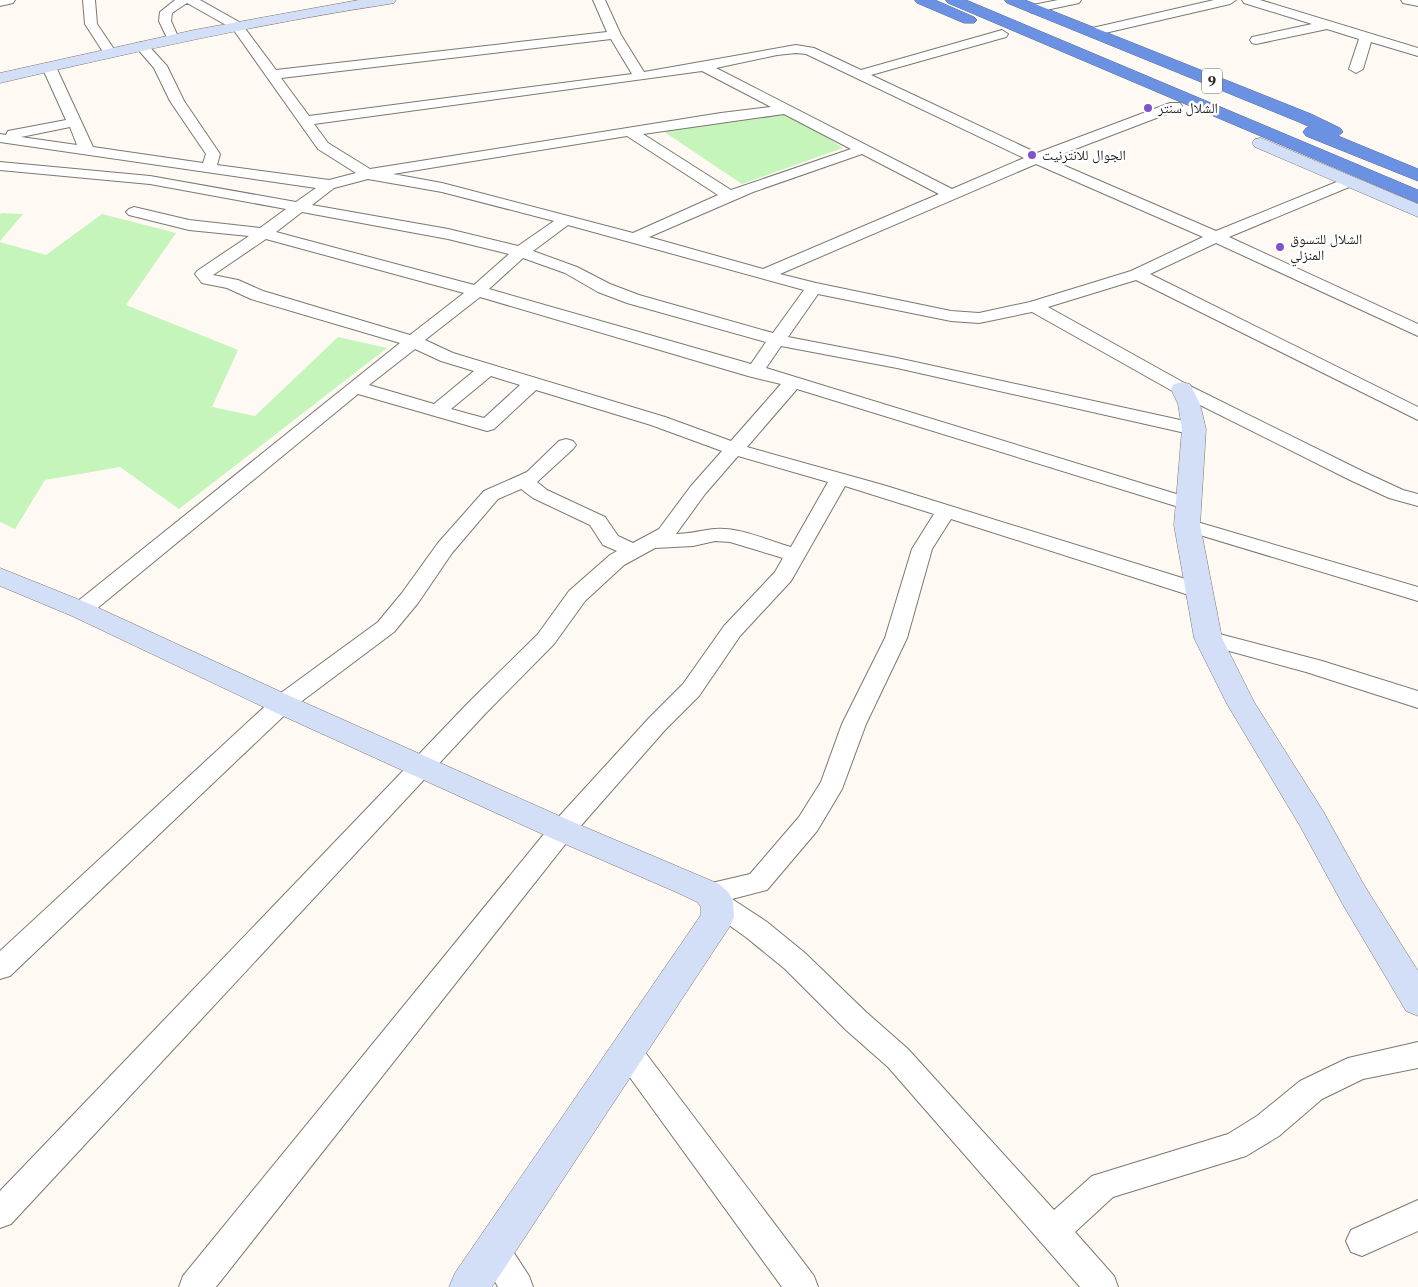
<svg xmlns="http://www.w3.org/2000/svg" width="1418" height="1287" viewBox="0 0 1418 1287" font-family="Spectral,'Noto Naskh Arabic',serif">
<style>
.green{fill:#c5f5bb}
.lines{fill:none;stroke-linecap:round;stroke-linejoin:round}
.street-casing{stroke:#7c7771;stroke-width:2}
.secondary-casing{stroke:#7c7771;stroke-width:1}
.highway-casing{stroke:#546ca0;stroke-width:1}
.street{fill:#fff;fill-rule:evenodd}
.secondary{fill:#d3def7;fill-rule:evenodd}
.highway{fill:#6b91e3;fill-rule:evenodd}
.poi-dot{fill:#8252cb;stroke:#fff;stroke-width:2}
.labels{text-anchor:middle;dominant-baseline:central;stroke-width:5;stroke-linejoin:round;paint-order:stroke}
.far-poi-label{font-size:14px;fill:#282623;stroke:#fff;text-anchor:start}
.shield{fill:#fff;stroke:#686765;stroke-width:1}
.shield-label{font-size:15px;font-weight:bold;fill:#282623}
</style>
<rect width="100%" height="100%" fill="#fef9f2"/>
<path class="green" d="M788 112 843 148 742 184 660 129Z
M2 213 23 214 0 241V214Z
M102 214 176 233 126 305 238 350 212 407 255 416 338 337 387 348 179 509 120 467 45 480 15 529 0 522V242L46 255Z"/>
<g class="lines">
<g class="street-casing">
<path id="street" d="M0 0H15L13 3 0 6Z
M83 0H95L97 24 116 52 115 55H105L85 24Z
M175 0H200L241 23 276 70 607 32 593 0H605L621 35 644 72 796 45 814 48 861 70 1002 30 1008 34 1006 37 871 75 1037 153 1170 103H1180L1182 106 1180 109 1049 159 1216 231 1344 179H1354L1356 182 1354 185 1229 237 1418 324V336L1216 243 1150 274 1418 407V420L1136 280 1048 307 1188 385 1364 472 1403 490 1418 494V506L1389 498 1350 480 1176 393 1032 312 979 323 951 321 818 294 788 337 897 358 1194 423 1201 425 1204 429 1201 433 1194 435 897 368 781 346 766 368 1196 500 1199 504 1196 508 1189 510 1182 508 797 389 747 447 883 485 1208 586 1211 591 1208 596 1200 598 1192 596 951 519 932 549 907 638 866 724 842 789 817 831 767 890 732 899 767 922 805 953 866 1012 908 1049 1054 1210 1092 1176 1228 1134 1257 1116 1300 1081 1348 1058 1418 1042V1068L1363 1079 1322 1099 1279 1136 1246 1156 1113 1197 1075 1232 1114 1276 1118 1287H1080L888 1067 846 1030 785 969 747 938 708 910 704 902 699 900 695 893 699 886 750 874 799 817 821 782 842 724 885 638 912 549 934 514 845 486 791 581 740 636 699 696 665 730 571 837 216 1287H179L183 1276 553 823 649 718 683 684 724 626 775 572 783 558 730 542 715 541 693 546 655 548 624 565 585 601 554 644 485 714 11 1224 0 1228V1191L469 702 538 634 569 591 610 555 617 551 603 545 590 525 533 498 521 489 498 499 452 553 418 603 394 632 290 710 10 976 0 979V951L274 698 378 622 402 593 438 543 484 491 527 472 559 441 566 439 573 441 576 445 573 449 537 482 547 490 605 517 618 536 633 543 659 529 691 486 722 451 651 425 536 390 494 429 487 431 358 394 89 615 81 617 73 615 70 610 73 605 400 343 251 299 227 288 202 283 195 274 197 271 249 236 189 230 129 215 126 212 129 209 134 207 189 220 260 228 286 209 150 184 0 170V162L150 176 296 202 316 188 0 142V134L6 135 8 131 66 120 42 67 49 63 56 67 93 147 203 163 206 154 170 101 154 68 135 46 141 42 146 43 167 66 184 101 220 154 217 165 329 180 356 173 318 149 233 29 187 3 172 13 171 21 179 39 177 42H169L159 21 160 12ZM611 39 632 74 309 116 281 78ZM796 53 806 54 1024 158 952 189 716 68 777 55ZM702 71 771 107 721 113 370 169 328 143 314 124ZM784 114 851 149 731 190 643 134ZM70 127 77 145 21 137ZM627 136 718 195 633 233 442 183 393 174ZM862 154 939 194 763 269 649 237 753 192ZM1036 164 1203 237 1131 271 1030 302 979 313 951 311 816 283 780 274ZM368 179 442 192 554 221 518 246 448 229 312 205 334 188ZM302 212 448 239 509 254 474 285 276 232ZM568 225 804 290 773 333 639 295 610 284 577 267 533 251ZM266 239 464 293 410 335 263 291 238 280 213 275ZM523 258 565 273 598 292 627 303 766 342 751 364 489 289ZM480 297 748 376 781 384 731 441 665 417 453 353 425 340ZM415 349 441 361 474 371 434 404 369 385ZM491 376 520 385 484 418 451 409ZM738 456 828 482 791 547C767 540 739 527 715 529 702 530 690 534 676 534L705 494Z
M1058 0H1081L1079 3 1032 13 1026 9 1028 6Z
M1214 0H1236L1230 4 1092 36 1086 32 1088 29Z
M1242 0H1260L1418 48V56L1371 42 1363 69 1356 73 1349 69 1359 39 1327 29 1256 44 1252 43 1250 40 1252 37 1312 24 1244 3Z
M1401 0H1418V6L1403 3Z
M1187 519 1418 587V601L1180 529 1177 525 1180 521Z
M1208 631 1322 661 1418 691V708L1306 672 1200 643 1197 638 1200 633Z
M628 1039 638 1043 814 1276 818 1287H782L618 1061 613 1052 618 1043Z
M1418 1200V1231L1362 1256 1351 1252 1346 1241 1351 1230Z
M494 1234 505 1239 529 1276 533 1287H498L478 1250 483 1239Z"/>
</g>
<g class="secondary-casing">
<path id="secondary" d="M359 0H396L394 3 389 4C258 24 129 53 0 83V73L194 30Z
M1261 138 1418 204V217L1255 147 1252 143 1255 139Z
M1182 382 1190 384 1200 404 1206 429 1200 525 1222 638 1254 702 1323 811 1364 885 1418 971V1016L1406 1011 1342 903 1300 826 1227 704 1194 638 1174 525 1182 429 1178 404 1171 389 1174 384Z
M0 568 90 604 292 697 573 822 719 884 729 893 733 902 734 917 730 926 492 1287H449L455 1273 701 915V907L697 902 676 892 551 838 272 711 72 616 0 586Z"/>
</g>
<g class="highway-casing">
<path id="highway" d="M915 0H935L974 17 977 20 974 23H964L917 3Z
M946 0H966L1418 190V203L948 3Z
M1005 0H1025L1311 114 1340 128 1343 132 1338 136 1418 169V181L1306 136 1303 132 1306 128 1310 127 1299 122 1007 3Z"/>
</g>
<use href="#street" class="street"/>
<use href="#secondary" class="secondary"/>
<use href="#highway" class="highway"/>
</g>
<g class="poi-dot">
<circle cx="1148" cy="108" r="5"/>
<circle cx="1032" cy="155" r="5"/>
<circle cx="1280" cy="247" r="5"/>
</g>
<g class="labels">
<g class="far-poi-label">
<text x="1158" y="108">الشلال سنتر</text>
<text x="1042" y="155">الجوال للانترنيت</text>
<text x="1290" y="239">الشلال للتسوق<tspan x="1290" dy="16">المنزلي</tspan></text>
</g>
<rect class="shield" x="1202" y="68.5" width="20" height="25" rx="4"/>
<g class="shield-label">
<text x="1212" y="81">9</text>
</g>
</g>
</svg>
